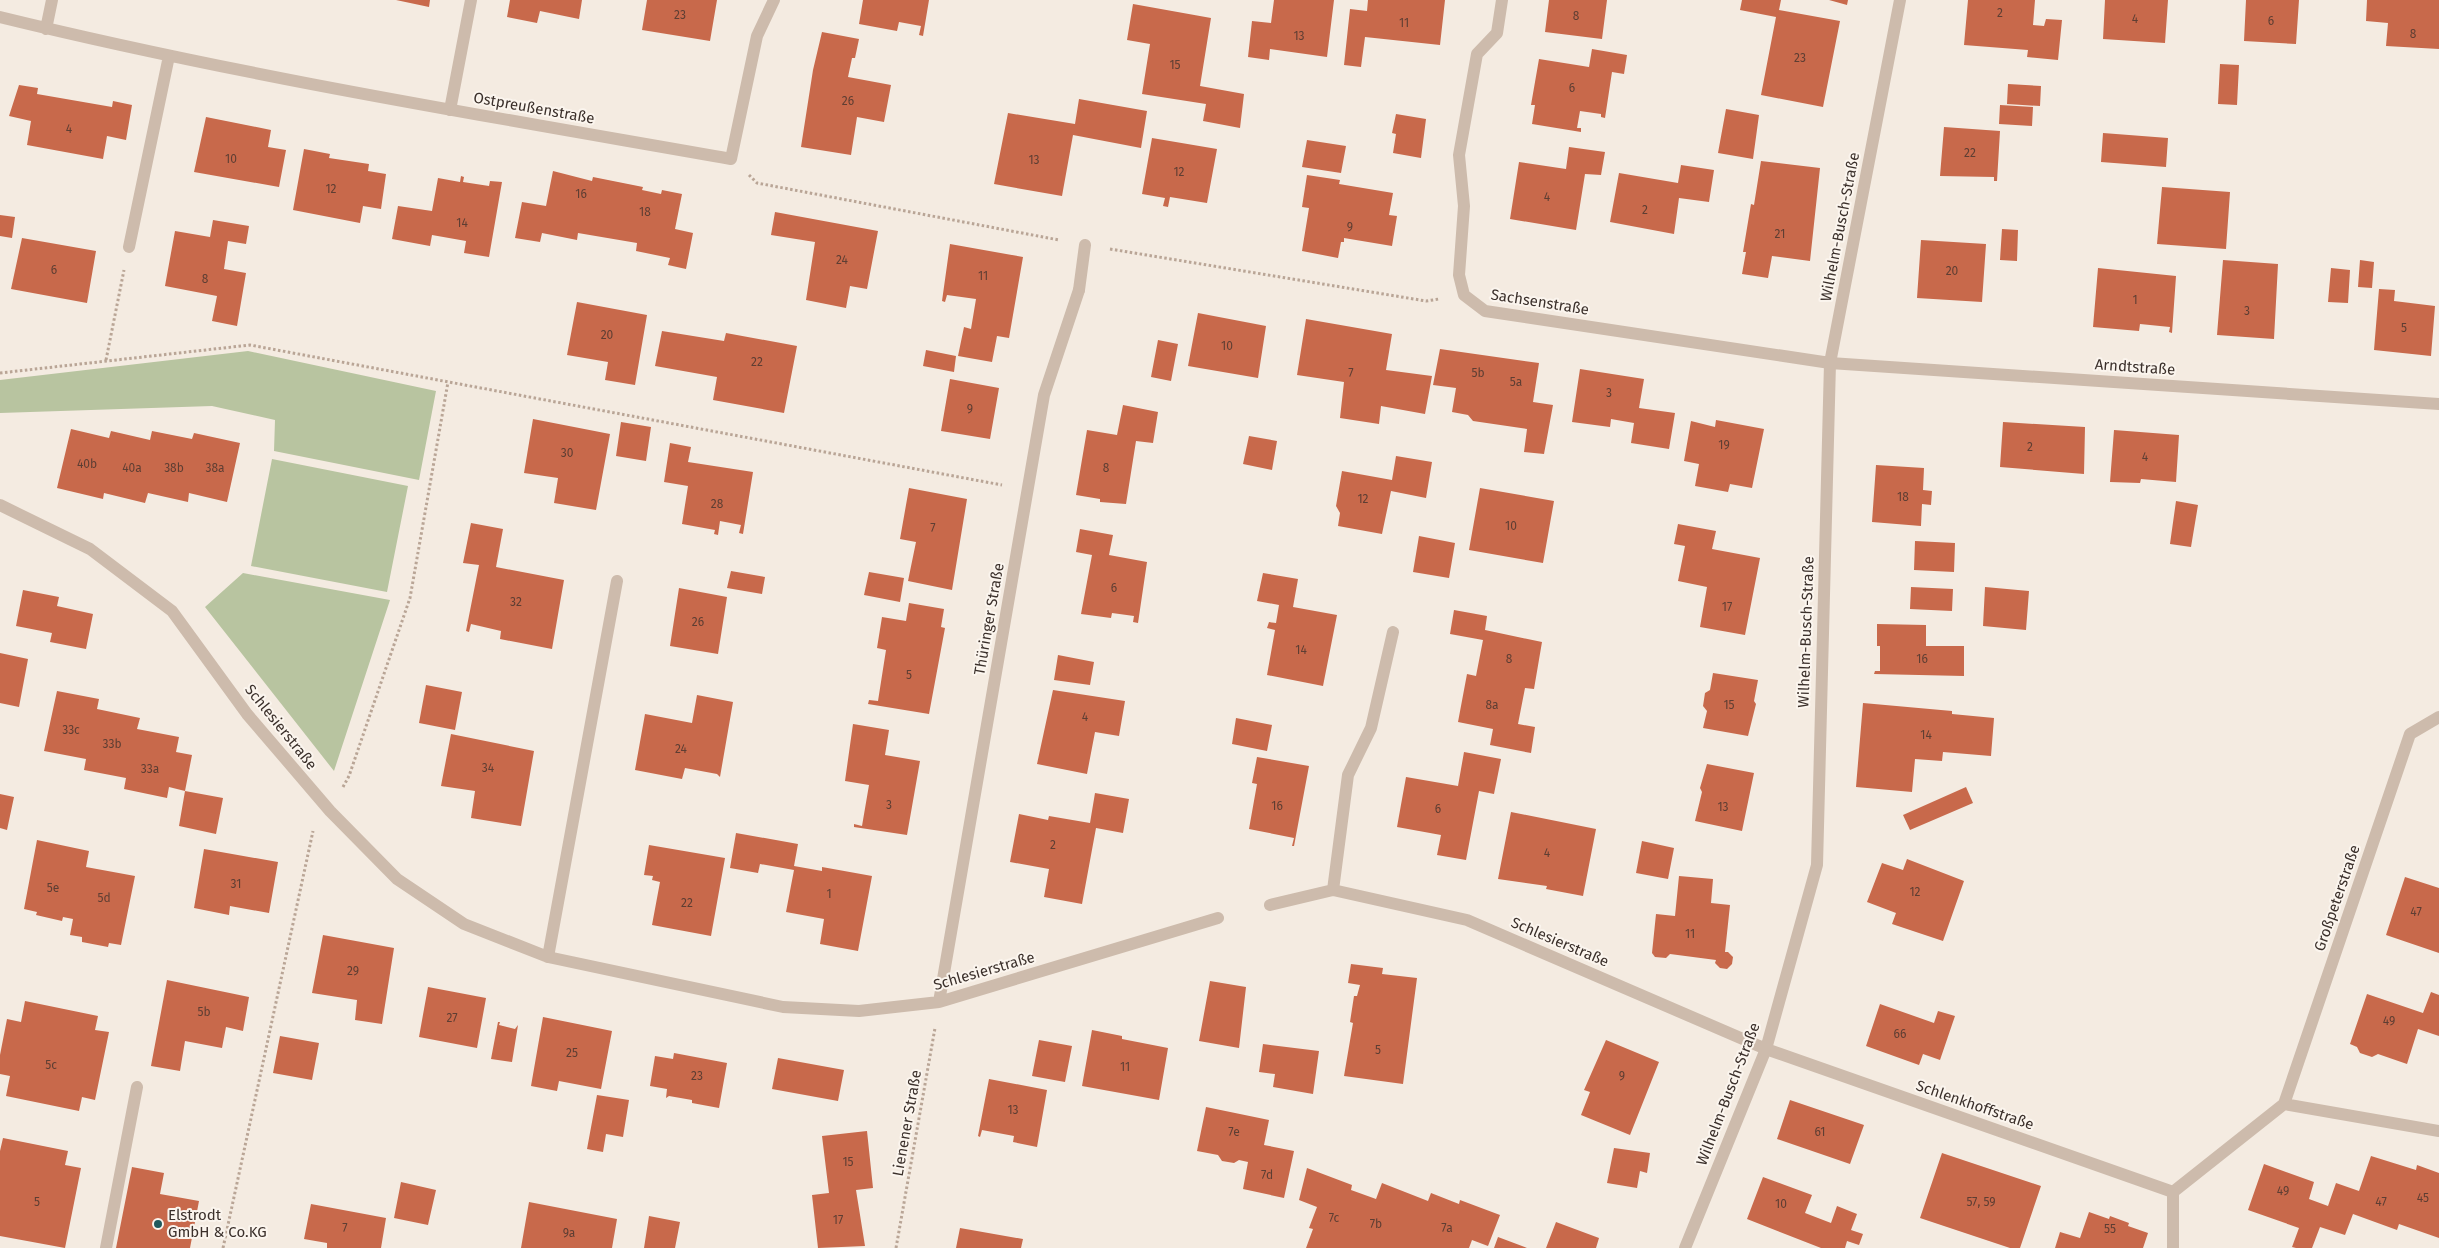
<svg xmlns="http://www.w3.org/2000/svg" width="2439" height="1248" viewBox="0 0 2439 1248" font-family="'Fira Sans',sans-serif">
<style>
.green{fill:#b8c4a0}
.building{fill:#c8694b}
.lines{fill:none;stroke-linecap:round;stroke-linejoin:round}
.path{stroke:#b9a596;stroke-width:3;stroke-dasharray:2.5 2.5;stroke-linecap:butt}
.lane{stroke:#cdbbac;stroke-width:12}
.street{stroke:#cdbbac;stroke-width:12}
.poi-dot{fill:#1f5a5e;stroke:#fbf5ee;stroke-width:2}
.labels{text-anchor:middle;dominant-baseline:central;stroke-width:4;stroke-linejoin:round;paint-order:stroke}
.number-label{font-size:12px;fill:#5e3e33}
.street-label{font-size:15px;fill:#3b302b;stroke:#fbf5ee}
.poi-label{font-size:15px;fill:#3b302b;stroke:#fbf5ee;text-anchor:start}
</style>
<rect width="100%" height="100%" fill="#f4ebe1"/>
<path class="green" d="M248 351 436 391 419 480 274 451 275 420 212 406 0 413V380Z
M272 459 408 486 387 592 251 566Z
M243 573 390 600 334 771 205 607Z"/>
<path class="building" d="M396 0H430L429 7Z
M510 0H582L579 19 540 11 537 23 507 17Z
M647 0H717L710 41 642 30Z
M863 0H929L923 36 919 35 921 26 899 22 897 31 859 24Z
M1274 0H1334L1327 57 1270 49 1269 60 1248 57 1252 21 1271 23Z
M1368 0H1445L1440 45 1365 37 1361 67 1344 65 1350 9 1367 11Z
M1549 0H1607L1602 39 1545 32Z
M1742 0H1781L1779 10 1840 21 1823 107 1761 95 1776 17 1740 10Z
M1829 0H1848L1847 5Z
M1968 0H2035L2033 25 2044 26 2046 19 2062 20 2058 60 2027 57 2028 50 1964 45Z
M2105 0H2168L2165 43 2103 39Z
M2246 0H2299L2296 44 2244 41Z
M2367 0H2439V49L2386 46 2388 23 2366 21Z
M1133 4 1211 18 1200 86 1244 94 1240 128 1203 121 1206 104 1142 94 1150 44 1127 40Z
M822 32 859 39 855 58H852L848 77 891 85 884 122 857 117 851 155 801 147 813 70Z
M1592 49 1627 55 1624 74 1612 72 1605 118 1601 117V114L1580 111 1577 128H1581V132L1532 124 1535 105H1531L1539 59 1589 67Z
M2220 64 2239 65 2237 105 2218 104Z
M2008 84 2041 86 2040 106 2007 104Z
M19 85 38 88 37 94 112 107 113 101 132 105 126 140 107 136 103 159 27 145 31 121 9 116Z
M1079 99 1147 111 1141 148 1073 135 1062 196 994 184 1008 113 1075 124Z
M2000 105 2033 107 2032 126 1999 124Z
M1726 109 1759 115 1753 159 1718 153Z
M1396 114 1426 119 1421 158 1393 153 1396 134 1392 133Z
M206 117 271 130 268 147 286 150 279 187 194 172Z
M1944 127 2000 131 1997 181H1994V177L1940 176Z
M2103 133 2168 138 2166 167 2101 162Z
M1152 138 1217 149 1207 203 1170 197 1168 207 1163 206 1165 198 1142 194Z
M1307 140 1346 146 1341 173 1302 167Z
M1569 147 1605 152 1601 175 1585 174 1576 230 1510 219 1519 162 1566 169Z
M304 149 330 154 329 158 369 164 368 171 386 174 381 209 363 206 360 223 293 210Z
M1761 161 1820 168 1810 261 1772 256 1768 278 1742 274 1746 252H1743L1751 204 1754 205Z
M1681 165 1714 170 1709 202 1679 198 1674 234 1610 222 1619 173 1678 183Z
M553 171 592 181 593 177 643 187 642 190 661 194 662 190 682 194 675 229 693 233 686 269 668 265 670 258 636 251 637 243 578 233 577 240 542 233 540 242 515 238 522 202 546 206Z
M1307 175 1340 180 1339 184 1393 193 1389 215 1397 216 1392 246 1344 238V242H1341L1338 258 1302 251 1309 208 1302 207Z
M461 176 464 177 463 182 489 186 490 181 502 182 489 257 464 253 466 241 432 235 430 246 392 239 398 206 432 211 438 178 460 182Z
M2162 187 2230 192 2226 249 2157 244Z
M775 212 878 231 867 289 850 286 846 308 806 300 815 242 771 235Z
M0 215 15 217 12 238 0 236Z
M213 220 249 226 246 244 228 241 224 269 246 273 237 326 212 321 217 296 165 286 175 231 210 237Z
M2002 229 2018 230 2017 261 2000 260Z
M22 238 96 251 87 303 11 289Z
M1921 240 1986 244 1982 302 1917 298Z
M950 244 1023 257 1009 338 997 336 992 362 958 356 964 327 971 329 976 299 947 295 945 302 942 301Z
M2223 260 2278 264 2274 339 2217 335Z
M2360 260 2374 262 2372 288 2358 287Z
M2098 268 2176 276 2172 333 2169 332 2170 327 2140 324 2139 331 2093 327Z
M2331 268 2350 270 2348 303 2328 302Z
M2379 289 2395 290 2394 301 2435 306 2431 356 2374 350Z
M577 302 647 315 635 385 605 380 608 362 567 355Z
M1198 313 1266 326 1258 378 1188 366Z
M1306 319 1392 334 1386 370 1432 376 1425 414 1381 406 1379 424 1340 418 1344 382 1297 375Z
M662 331 724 341 726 333 797 346 784 413 713 400 717 377 655 366Z
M1158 340 1178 344 1171 381 1151 377Z
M1440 349 1539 363 1533 402 1553 405 1544 454 1524 452 1527 429 1473 421 1468 415 1452 412 1456 388 1433 385Z
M926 350 956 356 954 372 923 366Z
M1580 369 1644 379 1639 408 1675 413 1669 449 1631 443 1634 423 1611 419 1610 427 1572 422Z
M950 379 999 388 990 439 941 431Z
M1123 405 1158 412 1153 443 1136 441 1126 504 1100 502V499L1076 495 1087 430 1117 435Z
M533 419 610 434 596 510 554 503 558 478 524 473Z
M1716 420 1764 429 1752 488 1730 484 1728 492 1695 486 1699 464 1684 461 1691 421 1715 427Z
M621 422 651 427 646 461 616 456Z
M2003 422 2085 427 2084 474 2000 467Z
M71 429 109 438 111 431 150 440 152 431 192 439 194 433 240 443 227 502 189 493 188 502 148 493 145 503 104 493 103 499 57 488Z
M2114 430 2179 435 2176 482 2141 479 2140 483 2110 482Z
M1249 436 1277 441 1272 470 1243 464Z
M670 443 691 447 688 462 753 472 743 534 739 533 741 525 720 521 718 535 714 534 715 530 682 524 688 486 664 482Z
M1396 456 1432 462 1426 498 1391 491 1382 534 1338 526 1340 513 1336 506 1342 471 1392 480Z
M1876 465 1924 468 1923 490 1932 491 1931 505 1922 504 1921 526 1872 522Z
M909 488 967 499 952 590 908 581 916 542 900 539Z
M1480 488 1554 501 1543 563 1469 550Z
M2176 501 2198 505 2191 547 2170 544Z
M471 523 503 529 496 567 564 580 552 649 500 639 501 631 471 624 469 632 466 631 479 565 463 563Z
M1678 524 1716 531 1712 549 1760 558 1745 635 1700 627 1707 587 1678 581 1685 546 1674 544Z
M1080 529 1113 535 1109 555 1147 562 1138 623 1133 622 1134 616 1112 613 1111 618 1081 614 1092 555 1076 552Z
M1419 536 1455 543 1449 578 1413 572Z
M1915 541 1955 543 1954 572 1914 570Z
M731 571 765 577 762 594 727 588Z
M869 572 904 578 900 602 864 595Z
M1263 573 1298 579 1293 607 1337 615 1323 686 1267 675 1275 630 1267 628 1269 622 1276 623 1279 605 1257 601Z
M1911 587 1953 589 1952 611 1910 609Z
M1985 587 2029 591 2026 630 1983 626Z
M679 588 727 597 718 654 670 646Z
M23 590 59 597 57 606 93 614 86 649 50 642 52 633 16 626Z
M909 603 944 609 941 627 945 628 929 714 868 704 869 700 878 701 886 650 877 648 882 617 906 621Z
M1454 610 1487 616 1485 630 1542 642 1534 689 1525 688 1518 724 1535 727 1531 753 1490 745 1493 729 1458 722 1467 674 1476 676 1483 640 1450 634Z
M1877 624 1926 625V646H1964V676L1874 674 1875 671H1880V646H1877Z
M0 653 28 659 19 707 0 703Z
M1058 655 1094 662 1090 685 1054 680Z
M1713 673 1758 680 1754 701 1756 704 1748 736 1703 728 1707 711 1703 706 1705 693 1710 690Z
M426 685 462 692 455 730 419 723Z
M1053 690 1125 701 1119 736 1095 732 1087 774 1037 764Z
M57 691 99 699 97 709 140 718 137 729 179 737 176 752 192 755 185 791 169 787 167 798 124 789 126 778 84 770 86 759 44 751Z
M697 695 733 702 720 777 717 774 685 768 682 779 635 770 645 714 692 723Z
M1863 703 1952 711V714L1994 718 1991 756 1943 752 1942 761 1915 759 1912 792 1856 787Z
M1236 718 1272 725 1267 751 1232 744Z
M853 724 889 730 885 755 920 761 907 835 854 827V824L862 826 869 785 845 781Z
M451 734 534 751 521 826 471 818 475 791 441 786Z
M1464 752 1501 759 1494 794 1479 791 1466 860 1437 855 1441 835 1397 827 1406 777 1458 786Z
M1257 757 1309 766 1294 846H1292L1294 838 1249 829 1257 784 1252 783Z
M1707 764 1754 773 1742 831 1695 821 1702 792 1700 788Z
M1966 787 1973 803 1910 830 1903 815Z
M185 791 223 798 216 834 179 826Z
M1095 793 1129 799 1123 833 1096 828 1082 904 1044 897 1049 869 1010 862 1019 814 1048 820 1049 816 1090 823Z
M0 794 14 797 7 830 0 828Z
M1511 812 1596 829 1583 896 1546 889 1547 886 1498 879Z
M736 833 798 844 794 866 822 871V867L872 876 858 951 820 944 824 919 786 912 794 870 760 864 758 873 730 868Z
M37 840 89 851 86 867 135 876 121 945 109 943 108 947 82 942V937L70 935 73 919 63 917 62 921 36 915 37 912 24 909Z
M1642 841 1674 848 1668 879 1636 873Z
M649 845 725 858 711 936 652 925 660 882 652 880 653 876 644 875Z
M204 849 278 862 269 913 230 906 229 915 194 908Z
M1907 859 1964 881 1943 941 1892 924 1896 913 1867 902 1882 863 1903 870Z
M1679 876 1713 879 1711 903 1730 905 1725 952H1728L1733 957 1732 964 1727 969 1720 968 1715 963 1716 960 1670 954 1666 958 1655 957 1652 953 1656 914 1675 916Z
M2405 877 2439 888V953L2386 935Z
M323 935 394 948 382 1024 355 1020 357 1000 312 993Z
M1351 964 1383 968 1382 974 1417 978 1403 1084 1344 1076 1353 1023 1350 1022 1354 996H1357L1360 985 1348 983Z
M167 980 249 997 243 1031 226 1027 222 1048 185 1041 180 1071 151 1066Z
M1210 981 1246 987 1239 1048 1199 1041Z
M428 987 486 998 477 1048 419 1037Z
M2431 992 2439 995V1036L2418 1029 2407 1064 2378 1054 2372 1057 2360 1053 2357 1047 2350 1044 2367 994 2423 1013Z
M25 1001 98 1016 95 1030 109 1032 95 1100 82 1097 79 1111 6 1096 10 1076 0 1074V1055L7 1019 21 1022Z
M1880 1004 1934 1023 1938 1011 1955 1016 1940 1060 1923 1054 1919 1065 1866 1046Z
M543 1017 612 1031 601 1089 559 1081 557 1091 531 1086Z
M498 1022H500L499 1025 515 1029 518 1025 512 1062 491 1059Z
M1092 1030 1122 1036V1039L1168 1048 1159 1100 1082 1086Z
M280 1036 319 1043 312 1080 273 1073Z
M1039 1040 1072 1046 1065 1082 1032 1076Z
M1606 1040 1659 1062 1630 1135 1581 1115 1590 1092 1584 1090Z
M1263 1044 1319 1051 1313 1094 1273 1087 1275 1074 1259 1072Z
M674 1053 727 1063 719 1108 692 1103V1100L669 1096 666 1098 667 1089 650 1086 655 1056 673 1059Z
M778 1058 844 1070 838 1101 772 1089Z
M989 1079 1047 1090 1037 1147 1013 1142 1014 1136 982 1130 980 1137 978 1136Z
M597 1095 629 1100 623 1137 606 1134 603 1152 587 1149Z
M1790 1100 1864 1125 1850 1164 1777 1139Z
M1206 1107 1269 1120 1264 1145 1294 1151 1284 1198 1243 1189 1248 1162 1239 1160 1234 1163 1222 1161 1218 1155 1197 1151Z
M867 1131 873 1188 856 1190 865 1246 818 1248 812 1195 829 1193 822 1136Z
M3 1138 68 1151 65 1165 81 1168 65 1248 0 1236V1151Z
M1614 1148 1650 1153 1647 1173 1640 1171 1637 1188 1607 1183Z
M1942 1153 2041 1186 2020 1248H2010L1920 1218Z
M2371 1156 2416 1170 2417 1165 2439 1173V1238L2399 1224 2397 1230 2353 1214 2345 1235 2320 1227 2312 1248H2296L2292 1247 2299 1228 2248 1210 2264 1164 2314 1182 2309 1199 2328 1206 2336 1183 2359 1191Z
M132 1167 164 1173 160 1194 199 1201 190 1248H116Z
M1307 1168 1352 1185 1351 1190 1376 1199 1382 1183 1428 1201 1431 1193 1459 1204 1460 1200 1500 1215 1488 1246 1472 1240 1469 1248H1306L1313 1229 1309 1228 1317 1207 1299 1200Z
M1763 1177 1812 1195 1805 1213 1831 1223 1837 1206 1857 1214 1851 1230 1863 1234 1859 1245 1847 1241 1845 1248H1821L1747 1219Z
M401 1182 436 1190 428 1225 394 1218Z
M529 1202 617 1219 612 1248H521Z
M311 1204 386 1218 381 1248H327V1243L304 1239Z
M2089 1212 2109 1219 2110 1216 2129 1223 2128 1226 2148 1233 2143 1248H2055L2060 1232 2080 1238Z
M649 1216 680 1222 675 1248H644Z
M1556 1222 1599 1238 1596 1248H1546Z
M960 1228 1023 1239 1021 1248H956Z
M1498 1237 1527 1248H1494Z"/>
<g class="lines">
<path class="path" d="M749 175 757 183 1059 240
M1110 249 1426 301 1439 299
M106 360 124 270
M0 373 250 345 1002 485
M343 787 349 776 410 598 448 382
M223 1248 313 831
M896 1248 935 1028"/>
<path class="lane" d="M450 110 471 0
M1079 290 1085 245
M106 1248 137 1087"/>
<path class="street" d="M1502 0 1497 33 1477 54 1459 155 1464 206 1459 275 1464 295 1485 311 1830 363 2439 404
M0 17C241 76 487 116 731 159L757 36 774 0
M46 29 52 0
M129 247 169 56
M0 505 90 549 172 611 247 714 330 811 397 879 464 924 548 957 783 1007 859 1011 939 1002 1218 918
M1333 890 1348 775 1371 728 1393 632
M1270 905 1333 890 1467 920 1766 1049 2173 1192 2284 1104 2439 1131
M548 957 617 581
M939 1002 1044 395 1079 290
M2284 1104 2410 734 2439 717
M1685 1248 1766 1049 1817 865 1830 363 1900 0
M2173 1248V1192"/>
</g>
<circle class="poi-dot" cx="158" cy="1224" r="5"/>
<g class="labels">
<g class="number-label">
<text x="2000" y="13">2</text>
<text x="680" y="15">23</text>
<text x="1576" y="16">8</text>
<text x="2135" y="19">4</text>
<text x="2271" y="21">6</text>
<text x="1404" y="23">11</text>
<text x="2413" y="34">8</text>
<text x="1299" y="36">13</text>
<text x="1800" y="58">23</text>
<text x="1175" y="65">15</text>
<text x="1572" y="88">6</text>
<text x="848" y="101">26</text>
<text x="69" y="129">4</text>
<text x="1970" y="153">22</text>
<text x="231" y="159">10</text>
<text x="1034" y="160">13</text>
<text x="1179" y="172">12</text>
<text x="331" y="189">12</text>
<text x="581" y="194">16</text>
<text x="1547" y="197">4</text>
<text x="1645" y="210">2</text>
<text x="645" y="212">18</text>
<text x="462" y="223">14</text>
<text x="1350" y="227">9</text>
<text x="1780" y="234">21</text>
<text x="842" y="260">24</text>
<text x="54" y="270">6</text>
<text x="1952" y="271">20</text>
<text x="983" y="276">11</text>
<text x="205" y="279">8</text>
<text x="2135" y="300">1</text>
<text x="2247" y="311">3</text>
<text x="2404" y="328">5</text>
<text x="607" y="335">20</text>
<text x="1227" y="346">10</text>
<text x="757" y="362">22</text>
<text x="1351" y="373">7</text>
<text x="1478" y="373">5b</text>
<text x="1516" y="382">5a</text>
<text x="1609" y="393">3</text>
<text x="970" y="409">9</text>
<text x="1724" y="445">19</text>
<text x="2030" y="447">2</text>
<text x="567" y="453">30</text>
<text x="2145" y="457">4</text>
<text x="87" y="464">40b</text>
<text x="132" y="468">40a</text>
<text x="174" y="468">38b</text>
<text x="215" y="468">38a</text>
<text x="1106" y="468">8</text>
<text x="1903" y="497">18</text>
<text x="1363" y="499">12</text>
<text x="717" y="504">28</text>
<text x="1511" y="526">10</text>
<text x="933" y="528">7</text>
<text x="1114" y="588">6</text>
<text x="516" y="602">32</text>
<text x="1727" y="607">17</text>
<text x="698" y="622">26</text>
<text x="1301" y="650">14</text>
<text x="1509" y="659">8</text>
<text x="1922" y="659">16</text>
<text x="909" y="675">5</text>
<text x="1492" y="705">8a</text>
<text x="1729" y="705">15</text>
<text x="1085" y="717">4</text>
<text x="71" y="730">33c</text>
<text x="1926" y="735">14</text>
<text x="112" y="744">33b</text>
<text x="681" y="749">24</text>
<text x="488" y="768">34</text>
<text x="150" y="769">33a</text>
<text x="889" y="805">3</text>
<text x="1277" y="806">16</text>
<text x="1723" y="807">13</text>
<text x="1438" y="809">6</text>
<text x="1053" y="845">2</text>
<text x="1547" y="853">4</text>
<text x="236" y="884">31</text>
<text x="53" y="888">5e</text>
<text x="1915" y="892">12</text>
<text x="829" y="894">1</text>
<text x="104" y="898">5d</text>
<text x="687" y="903">22</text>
<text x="2416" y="912">47</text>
<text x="1690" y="934">11</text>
<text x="353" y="971">29</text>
<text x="204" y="1012">5b</text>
<text x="452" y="1018">27</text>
<text x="2389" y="1021">49</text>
<text x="1900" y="1034">66</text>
<text x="1378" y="1050">5</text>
<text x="572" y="1053">25</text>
<text x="51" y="1065">5c</text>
<text x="1125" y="1067">11</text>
<text x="697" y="1076">23</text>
<text x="1622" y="1076">9</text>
<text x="1013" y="1110">13</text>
<text x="1234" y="1132">7e</text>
<text x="1820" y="1132">61</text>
<text x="848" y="1162">15</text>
<text x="1267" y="1175">7d</text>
<text x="2283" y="1191">49</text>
<text x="2423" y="1198">45</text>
<text x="37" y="1202">5</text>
<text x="1981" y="1202">57, 59</text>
<text x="2381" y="1202">47</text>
<text x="1781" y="1204">10</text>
<text x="1334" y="1218">7c</text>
<text x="838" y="1220">17</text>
<text x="1376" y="1224">7b</text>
<text x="345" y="1228">7</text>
<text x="1447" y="1228">7a</text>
<text x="2110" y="1229">55</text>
<text x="569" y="1233">9a</text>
</g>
<g class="street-label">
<text transform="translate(534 108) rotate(10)">Ostpreußenstraße</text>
<text transform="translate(1840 227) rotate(-79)">Wilhelm-Busch-Straße</text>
<text transform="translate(1540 302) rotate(9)">Sachsenstraße</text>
<text transform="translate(2135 367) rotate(4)">Arndtstraße</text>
<text transform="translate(989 619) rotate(-80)">Thüringer Straße</text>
<text transform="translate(1806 632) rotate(-88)">Wilhelm-Busch-Straße</text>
<text transform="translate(281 727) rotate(51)">Schlesierstraße</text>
<text transform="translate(2337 898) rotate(-71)">Großpeterstraße</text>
<text transform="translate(1560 942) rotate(23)">Schlesierstraße</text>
<text transform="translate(984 971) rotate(-16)">Schlesierstraße</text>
<text transform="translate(1728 1094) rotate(-69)">Wilhelm-Busch-Straße</text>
<text transform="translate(1975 1105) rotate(19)">Schlenkhoffstraße</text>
<text transform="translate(907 1123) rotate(-80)">Lienener Straße</text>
</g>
<g class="poi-label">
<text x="168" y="1215">Elstrodt<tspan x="168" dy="17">GmbH &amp; Co.KG</tspan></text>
</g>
</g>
</svg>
